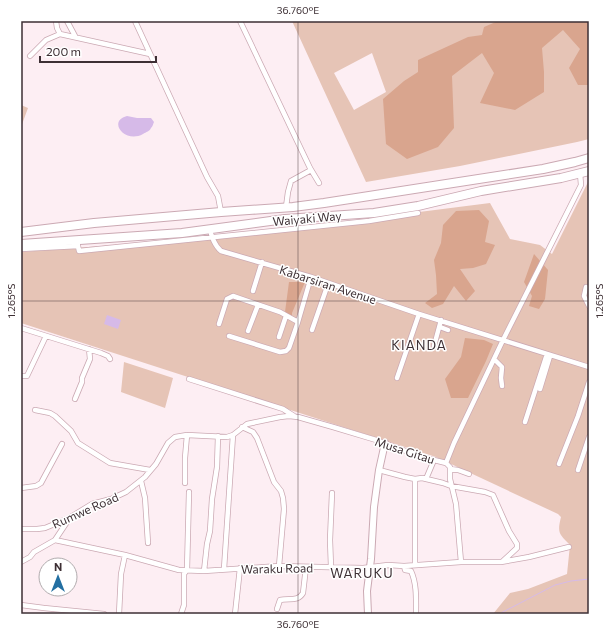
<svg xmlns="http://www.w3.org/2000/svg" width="610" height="635" viewBox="0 0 610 635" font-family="Commissioner,sans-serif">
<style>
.green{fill:#e6c4b6;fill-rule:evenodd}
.forest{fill:#d9a58e}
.water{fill:#d6bae8}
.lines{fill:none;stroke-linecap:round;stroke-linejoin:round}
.stream{stroke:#d6bae8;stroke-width:1}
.street-casing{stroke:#cba9b3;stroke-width:6}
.secondary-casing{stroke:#cba9b3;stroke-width:8}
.highway-casing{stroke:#cba9b3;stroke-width:10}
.street{stroke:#fff;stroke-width:4.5}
.secondary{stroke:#fff;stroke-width:6}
.highway{stroke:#fff;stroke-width:8}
.ticks{fill:none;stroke:#3d2f34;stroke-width:1;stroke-opacity:0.45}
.labels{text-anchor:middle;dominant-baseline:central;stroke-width:3;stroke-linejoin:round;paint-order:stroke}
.street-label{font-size:12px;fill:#3d2f34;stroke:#fff}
.neighbourhood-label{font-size:13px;letter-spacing:1px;fill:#3d2f34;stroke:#fff}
.neatline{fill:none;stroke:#3d2f34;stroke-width:1.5}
.ticks-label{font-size:10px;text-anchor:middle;fill:#3d2f34}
</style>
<rect width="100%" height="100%" fill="#fdeef3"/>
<path class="green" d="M292 21H589V139L577 142 460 166 366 182ZM372 53 386 92 354 110 334 73Z
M21 105 28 108 21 127Z
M588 182 589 614H493L510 593 528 589 567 574 570 545C559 534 557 533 561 517L558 514 436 457 21 323V252L222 237 490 203 510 239 540 245 552 254Z
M124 362 173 378 165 408 121 392Z"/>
<path class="forest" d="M498 21H589V85H578L569 68 580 49 563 30 542 48 544 72V92L515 110 480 103 494 73 482 53 452 76 454 128 438 147 407 159 386 144 383 99 404 81 418 72V60L468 37 482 35 484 27Z
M479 210 489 221 485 242 495 245 486 264 473 268 460 269 475 291 466 301 454 286 443 304 432 308 425 303 437 294 436 275 434 260 441 243 443 225 456 211Z
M534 254 548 270 545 299 539 309 529 306 532 296 524 282Z
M289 282H305L292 313V319L285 312Z
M465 338 484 340 493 344 486 361 468 398H451L445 379 461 357Z"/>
<path class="water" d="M127 116 137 118H151L154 122C153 124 153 126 151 128 150 131 146 132 143 134 125 144 107 121 127 116Z
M107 315 121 320 118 329 104 324Z"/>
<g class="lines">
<path class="stream" d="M499 614 555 585 571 581 589 579"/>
<g class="street-casing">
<path id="street" d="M56 21 57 28 60 34
M67 21 75 36
M135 21 207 177 218 196 221 212
M240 21 310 168 319 183
M30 56 46 40 60 34 150 54
M286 207 288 192 291 181 311 170
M210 229C211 236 215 246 221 251L311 277 419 314 589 367
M77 241 79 251 369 221 418 213
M21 249 78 246
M586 287 584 296 589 306
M253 291 262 262
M219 324 227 299 233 296 280 312 298 322
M440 327 448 330
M21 328 101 353 108 356 110 359
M312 330 328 284
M248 331 258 305
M229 336 280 352 286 351 289 348 298 322 311 277
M279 337 286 316
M434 346 441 320
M494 359 502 367 501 378 502 386
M21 376H27L46 336
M397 378 419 314
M189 379 283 409 294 416
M540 389 550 356
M75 399 82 382V378L90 359 89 349
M35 410 50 413 55 416 71 431 78 443 110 463 150 470
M525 422 547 354
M242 427 253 432 257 438 274 482 281 491 283 498 284 509 279 566
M446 463 454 443 503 340 581 185 580 173
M446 463 450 467V479L456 504 461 562
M559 464 578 416 589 382
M450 469 458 470 469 474
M379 470 405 477 415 479 422 478 443 483 451 486 485 492 493 495 509 531 517 544V548L503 561
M578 470 589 437
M415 479V564
M426 479 434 460
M141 481 145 498 148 543
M185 483V458L187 435
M21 488 36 486 41 483 62 444
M21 529H37L45 528 69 518 92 504 111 499 126 492 145 477 156 464 168 443 175 437 187 435 227 437 233 435 247 424 280 417 289 416 298 417 333 427 376 440 422 457 446 463
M55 540 125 555 179 570 204 571 279 566 363 568 388 565 404 566 461 562H501L529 557 569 547
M21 562 30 557 34 552 55 540 69 519
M404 566 405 570 411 571C417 584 416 600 416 614
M331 567 330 540 332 493
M224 569 233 435
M204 571 207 544 210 531 212 499 217 467 218 436
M21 605 44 608 104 614
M277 609 280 600C289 598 298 602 303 593L306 567
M119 614 121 574 125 555
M181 614 184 605V574L187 570 189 492
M235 614 240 568"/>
</g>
<g class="secondary-casing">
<path id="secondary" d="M368 614 367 591 371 559 374 507 379 470 385 443"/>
</g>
<g class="highway-casing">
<path id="highway" d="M21 232 94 223 221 212 293 207 324 203 543 169 575 162 589 158
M21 244 182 233 285 219 374 213 418 206 481 191 561 178 589 171"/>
</g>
<use href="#street" class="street"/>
<use href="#secondary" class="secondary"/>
<use href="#highway" class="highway"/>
</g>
<path class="ticks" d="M298 21V614M21 301H589"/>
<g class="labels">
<g class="street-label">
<text transform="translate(307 218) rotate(-5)">Waiyaki Way</text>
<text transform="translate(328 284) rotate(18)">Kabarsiran Avenue</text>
<text transform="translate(405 450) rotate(18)">Musa Gitau</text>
<text transform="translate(85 510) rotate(-24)">Rumwe Road</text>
<text transform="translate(277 568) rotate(-1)">Waraku Road</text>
</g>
<g class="neighbourhood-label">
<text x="419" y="345">KIANDA</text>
<text x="362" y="573">WARUKU</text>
</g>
</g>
<rect width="610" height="635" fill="none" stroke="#ffffff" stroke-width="44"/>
<g transform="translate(58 577)"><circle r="19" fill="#ffffff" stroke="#b1acae"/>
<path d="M0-3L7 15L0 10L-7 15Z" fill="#236fa2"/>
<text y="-6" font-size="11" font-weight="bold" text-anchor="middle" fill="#3d2f34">N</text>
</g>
<path d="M40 56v6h116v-6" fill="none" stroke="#3d2f34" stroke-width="2"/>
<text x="46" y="56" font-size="12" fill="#3d2f34" stroke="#ffffff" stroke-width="3" paint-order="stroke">200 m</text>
<rect x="22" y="22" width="566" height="591" class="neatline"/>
<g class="ticks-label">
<text x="298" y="14">36.760°E</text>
<text transform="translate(11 301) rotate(-90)" y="4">1.265°S</text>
<text transform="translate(599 301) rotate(-90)" y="4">1.265°S</text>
<text x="298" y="628">36.760°E</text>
</g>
</svg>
